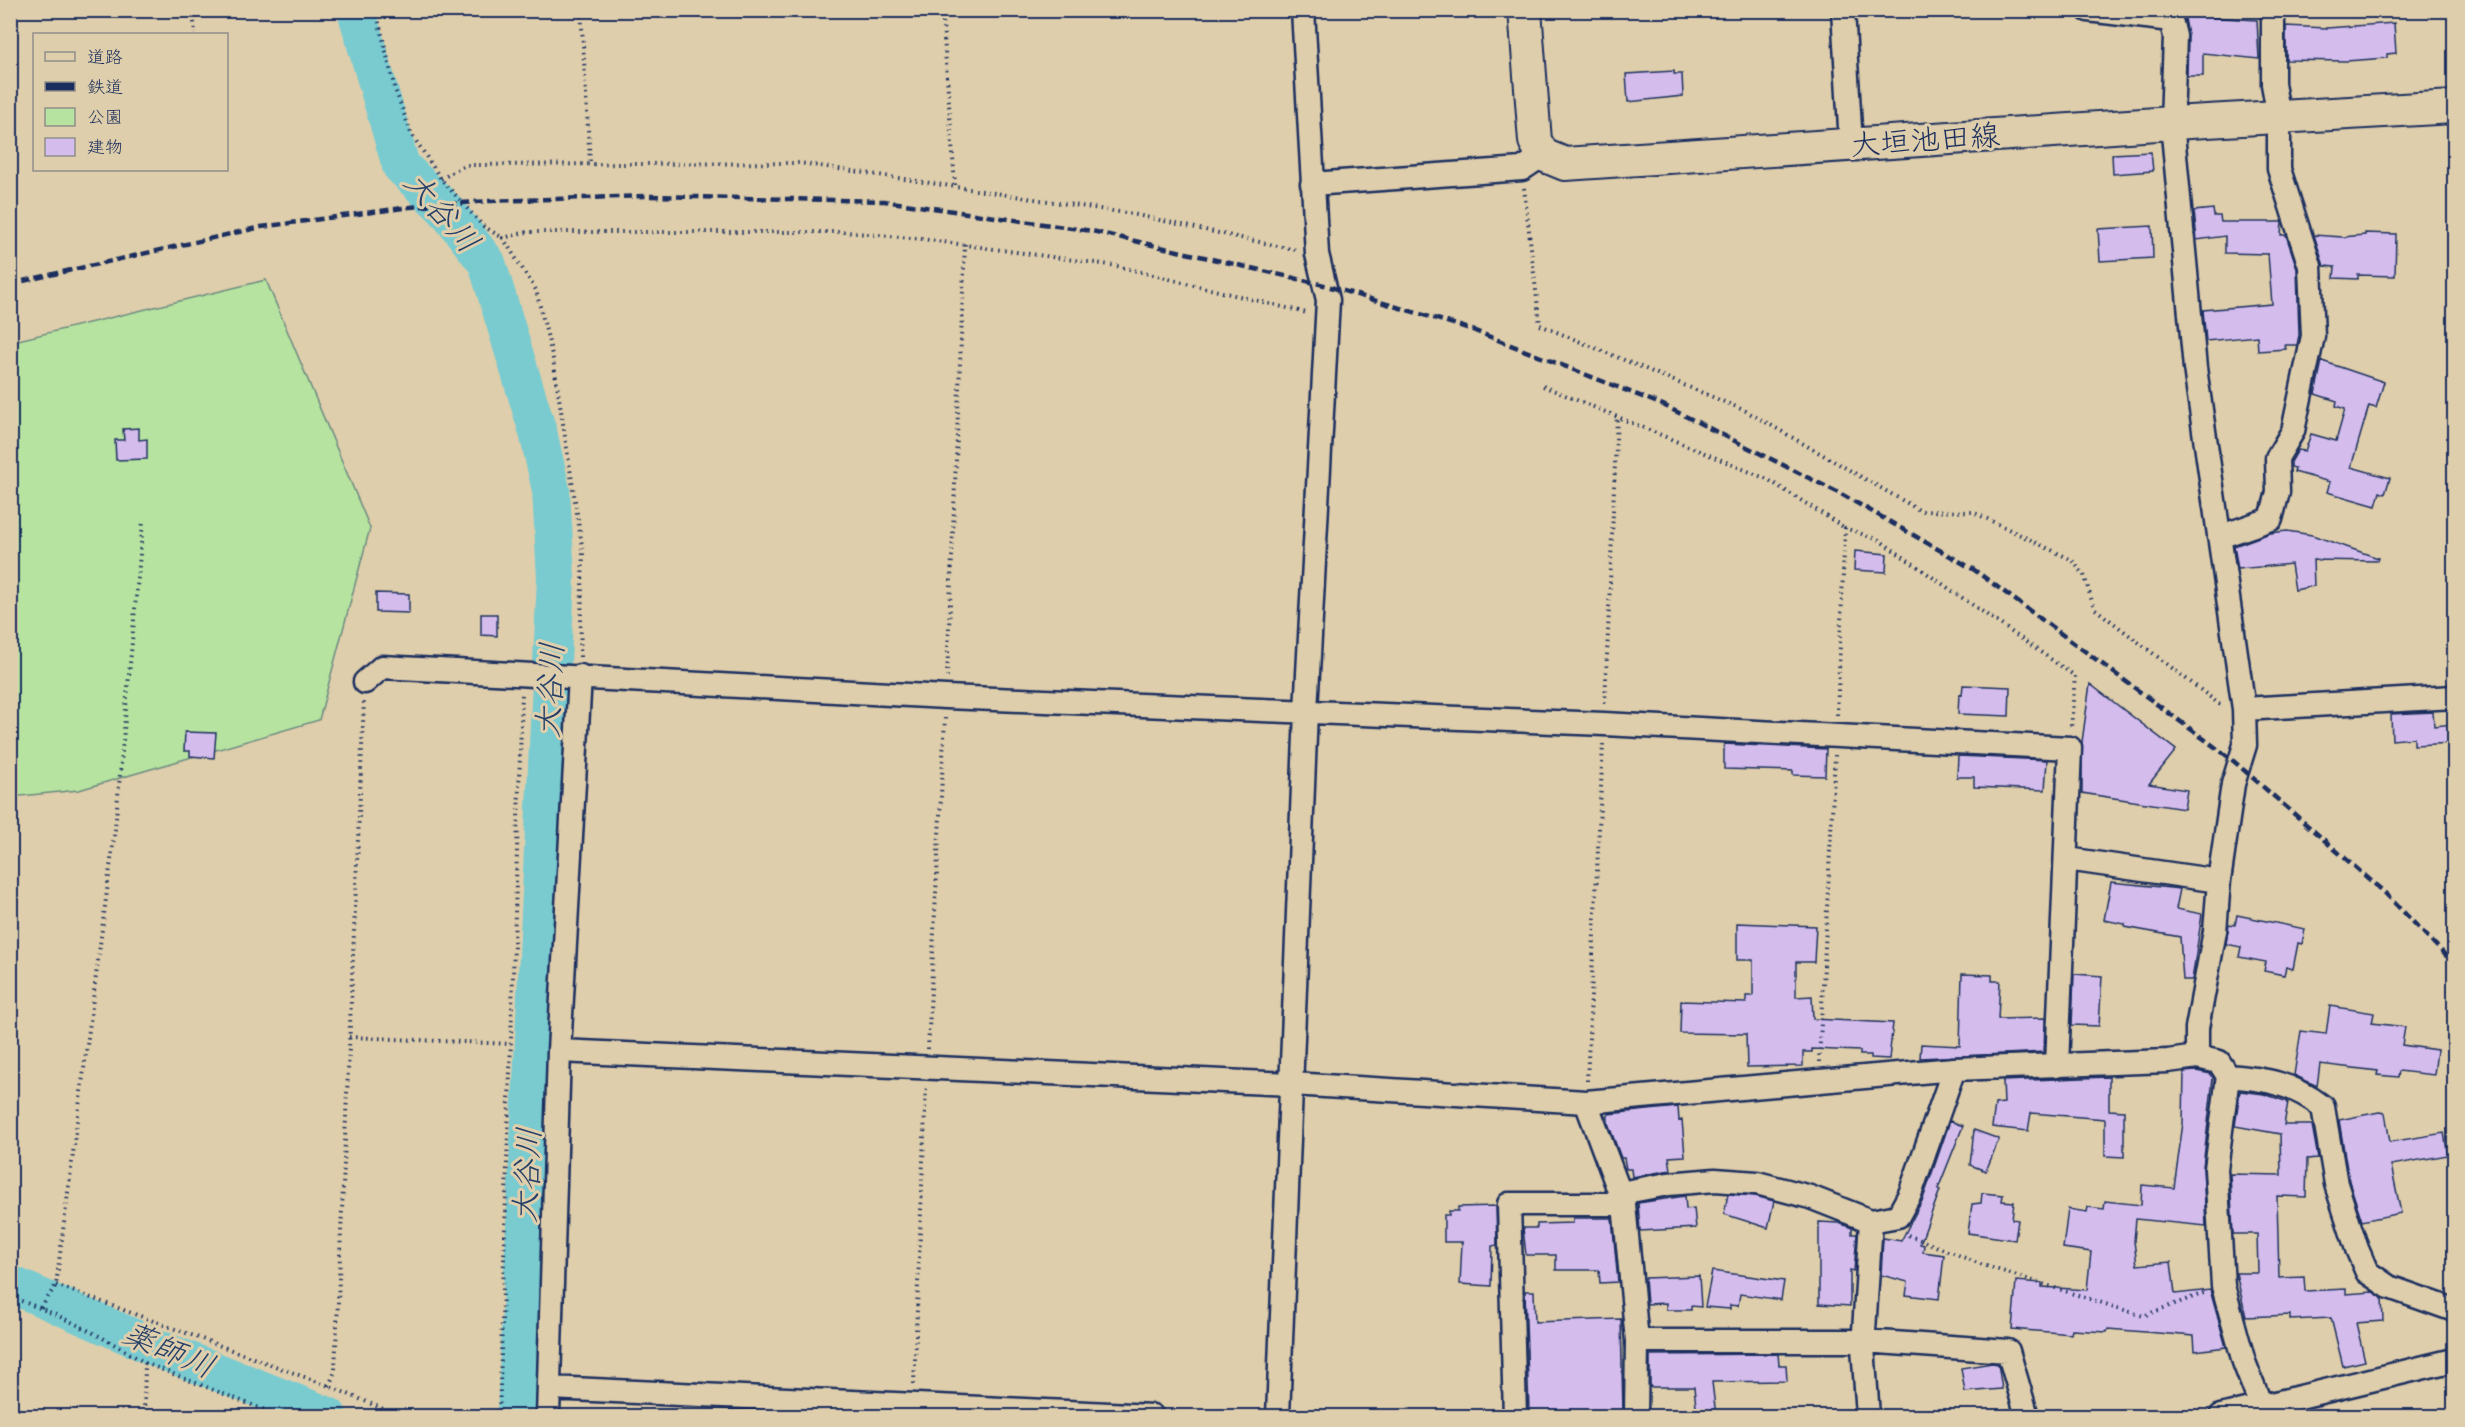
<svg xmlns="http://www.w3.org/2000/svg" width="2465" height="1427" viewBox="0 0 2465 1427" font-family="Caveat,'Klee One',sans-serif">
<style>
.green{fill:#b7e3a0;stroke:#69897f;stroke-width:1.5}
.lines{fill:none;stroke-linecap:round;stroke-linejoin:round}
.river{stroke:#79cbd0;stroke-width:38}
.building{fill:#d4bded;stroke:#1b2f5e;stroke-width:1.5}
.minor-casing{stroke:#1b2f5e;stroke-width:27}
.secondary-casing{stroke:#1b2f5e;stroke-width:36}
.path{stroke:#1b2f5e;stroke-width:4;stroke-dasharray:1.5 4.5;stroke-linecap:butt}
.minor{stroke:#dfceab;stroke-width:22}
.secondary{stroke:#dfceab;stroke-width:32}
.rail{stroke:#1b2f5e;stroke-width:4.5;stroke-dasharray:9 4.5;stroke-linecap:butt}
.labels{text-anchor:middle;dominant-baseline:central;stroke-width:6;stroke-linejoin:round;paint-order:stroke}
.street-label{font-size:30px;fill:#1b2f5e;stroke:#dfceab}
.water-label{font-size:32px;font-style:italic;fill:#243f69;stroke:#dfceab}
</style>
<rect width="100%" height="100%" fill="#dfceab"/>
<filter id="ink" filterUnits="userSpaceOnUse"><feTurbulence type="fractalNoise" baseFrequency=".0167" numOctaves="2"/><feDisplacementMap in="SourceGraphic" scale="12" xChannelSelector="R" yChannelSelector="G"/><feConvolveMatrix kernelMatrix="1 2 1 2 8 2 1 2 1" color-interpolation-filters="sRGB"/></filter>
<g filter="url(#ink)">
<path class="green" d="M266 280 370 528 319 720 79 790 11 797 10 342Z"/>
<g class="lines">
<path class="river" d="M356 10 401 166 446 210 487 263 538 432 551 490 556 578 516 1416
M10 1284 159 1349 328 1416"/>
</g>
<path class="building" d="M2184 12 2207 13V17L2257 20 2259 59 2203 53V76H2187L2188 36Z
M2394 23 2396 53 2387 54V58L2346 61 2286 60V26L2327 28Z
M1674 71V74H1682L1683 96 1628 102 1626 74Z
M2151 152 2153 171 2113 174 2112 154Z
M2213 209 2214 216H2220L2221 222H2282L2281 235H2286L2297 268 2299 335 2297 345H2285L2286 349 2258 351 2257 336 2206 341 2203 310 2272 304 2268 254 2225 253V236L2197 240 2194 211Z
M2152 226 2153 258 2100 261 2098 229Z
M2365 233 2396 234 2395 276 2358 275V279L2334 278 2335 267 2324 266 2314 235 2342 237 2365 235Z
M2322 361 2384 382 2376 408 2369 406 2351 467 2390 478 2385 494 2380 492 2376 506 2327 492 2330 482 2294 472 2295 468 2291 467V462L2298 450 2305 451 2311 434 2336 441 2345 409 2336 406 2337 401 2315 394Z
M139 428V440L147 439V459L116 460 115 440H124L123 429Z
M2287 531 2312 535 2378 558 2377 561 2313 560 2314 586 2295 590 2291 564 2238 569 2234 546 2270 533Z
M1855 551 1887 554 1886 572 1854 570Z
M376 593 409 594V613L376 612Z
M481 614H497V636L481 635Z
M2090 684 2176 750 2149 784 2187 790 2184 809 2082 793V742Z
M1963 685 2010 687 2009 716 1958 714 1959 694 1962 695Z
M2433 712 2434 726 2454 724V743L2414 745V738L2392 740 2391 714Z
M185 732 216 733 214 758 190 756V751H184Z
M1724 744 1826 749 1825 776 1793 775V771L1724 769Z
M1958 756 2047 760 2045 790 1974 787V777H1957Z
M2111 882 2180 889 2176 909 2202 914 2192 980H2183L2180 937 2125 927V924L2104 920Z
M2237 915 2305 929 2302 944 2298 943 2293 969 2286 967 2284 975 2264 971 2266 962 2239 957 2241 947 2226 944 2229 924 2235 925Z
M1737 923 1816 926 1814 962H1796V997L1812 996 1813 1019 1893 1023 1889 1059 1871 1058V1055H1860V1051L1812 1049V1052H1803V1066L1747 1067 1746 1034 1680 1033 1681 1001 1746 1003V996H1753V960H1737Z
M1962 974 1992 975V981H2000L1998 1019 2045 1018 2044 1052 1920 1058 1921 1044 1960 1046Z
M2074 974 2102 976 2099 1026 2072 1025Z
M2330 1006 2374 1013 2372 1023 2405 1027 2402 1045 2437 1050 2434 1075 2399 1071 2398 1077 2377 1075 2378 1071 2320 1064 2317 1086 2294 1075 2301 1031 2326 1034Z
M2196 1071 2211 1074 2213 1078 2203 1167 2206 1226 2136 1219 2134 1241 2137 1265 2171 1262 2175 1294 2210 1290 2226 1347 2195 1351 2194 1336 2108 1329 2107 1332 2072 1330 2071 1334 2012 1329 2016 1281 2042 1283V1287L2087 1290 2091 1252 2063 1248 2068 1209 2087 1212 2088 1207 2104 1209 2105 1201 2141 1205 2142 1185 2174 1188 2183 1123 2184 1072Z
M2109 1077V1110L2124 1111V1157L2105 1156V1119L2031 1113 2028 1131 1992 1127 1995 1104 2004 1103 2003 1081Z
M2240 1091 2264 1094 2288 1102 2284 1125H2312L2318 1158 2307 1159 2306 1197 2277 1196 2279 1278 2304 1277 2305 1291 2346 1289V1294L2373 1292 2382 1298 2383 1321 2356 1323 2365 1361 2343 1366 2331 1318 2290 1320V1315L2246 1317 2236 1273H2258L2257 1234H2233L2230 1174 2281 1175 2280 1134 2235 1126Z
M1678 1107 1679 1121 1682 1120 1685 1156 1669 1157 1671 1170 1632 1177 1631 1169H1626L1624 1158H1621L1608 1123V1114Z
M2379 1112 2385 1113 2390 1142 2444 1133 2448 1155 2391 1165 2401 1213 2362 1221 2349 1181 2339 1120Z
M1950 1121 1963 1126 1938 1189 1940 1190 1920 1244 1924 1245 1923 1252 1944 1255 1939 1299 1906 1295 1908 1282 1881 1275 1883 1238 1901 1241 1923 1199Z
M1974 1130 1999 1139 1986 1171 1970 1165Z
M1982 1193 2003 1195 2002 1201 2014 1202 2012 1219 2018 1220 2015 1240 1968 1233 1972 1204 1981 1203Z
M1728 1194 1755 1196 1774 1201 1768 1228 1724 1214Z
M1685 1196 1686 1209 1694 1208 1696 1228 1640 1231 1638 1203Z
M1496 1206 1497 1245 1492 1246 1491 1286 1460 1284 1462 1242H1444V1215H1449V1211H1458V1207Z
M1573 1218H1612L1618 1282 1600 1283 1599 1270H1556V1255H1526L1523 1228H1537V1224L1573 1223Z
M1819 1222 1839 1223 1852 1228V1234H1857L1854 1271 1850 1270V1306L1819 1304Z
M1712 1271 1784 1281 1781 1300 1740 1294 1738 1306 1730 1305V1309L1705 1307Z
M1699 1276 1701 1307 1691 1306V1310H1666V1303L1647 1304 1645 1278Z
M1525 1291H1534L1535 1322 1621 1319 1623 1413 1572 1415V1413L1529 1411Z
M1778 1354 1779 1365H1786L1787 1381 1712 1382 1716 1416H1697L1694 1387H1650V1355Z
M1992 1363 1998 1364 2002 1389 1965 1392 1961 1368Z"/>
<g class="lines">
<g class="minor-casing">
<path id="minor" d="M1843 10 1851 145
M2088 10 2171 20
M2171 20 2175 36 2172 123 2195 368 2244 709 2245 745 2233 784 2219 881 2215 931 2197 1028V1057
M1312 184 1522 169 1543 155
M2219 537 2271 519 2278 492 2277 458 2293 431 2313 336 2310 266 2279 169V117L2273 84V10
M365 682 382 667 946 697 1604 724 2070 748 2057 1066
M2244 709 2454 697
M2067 859 2219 881
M559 1051 1292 1084 1586 1102 1954 1069 2168 1061 2197 1057 2219 1062 2228 1076C2266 1079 2292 1083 2323 1107L2336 1184 2357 1249 2367 1272 2389 1287 2454 1310
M2228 1076 2216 1169 2223 1286 2244 1362 2265 1416
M1586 1102 1624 1204 1637 1341 1636 1416
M1620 1193 1668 1184 1715 1180 1757 1183 1810 1197 1871 1221 1898 1216 1910 1194 1954 1069
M1637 1341H1864L2008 1351 2027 1416
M550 1388 1152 1416
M548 1416 559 1051 580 676
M1278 1416 1306 711 1328 300 1317 254 1303 10
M1515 1416 1509 1204H1624
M1868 1416 1863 1347 1871 1221
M2221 1416 2454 1360"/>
</g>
<g class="secondary-casing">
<path id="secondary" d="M1525 10 1535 141 1543 155 1565 164 2172 123 2454 107"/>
</g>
<path class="path" d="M193 10 195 34
M376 10 395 89 411 133 441 179 483 226 503 238
M581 10 590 163
M942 10 955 185
M441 179 465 165 800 163 1132 214 1296 250
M1524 188 1540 325 1746 411 1921 511 1973 512 2072 560 2084 575 2094 608 2219 704 2224 705
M1543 386 1767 479 1845 528
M580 657 583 552 553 359 536 290 503 238 527 232H846L922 239 1117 266 1307 313
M947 677 965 243
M1605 703 1617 416
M1837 715 1845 528 1879 540 2075 676 2071 728
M349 1037 511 1044
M928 1049 945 718
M1819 1062 1835 755
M1587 1081 1603 744
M1908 1235 1983 1265 2143 1316 2204 1293
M56 1285 329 1386 400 1416
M10 1297C57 1313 103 1336 145 1363L144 1416
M41 1308 56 1285 115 829 143 521
M145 1363 280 1416
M914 1384 926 1086
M329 1386 335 1371 364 701
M499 1416 522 693"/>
<use href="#minor" class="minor"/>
<use href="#secondary" class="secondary"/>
<path class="rail" d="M10 284 261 227 410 207 489 201 648 196 884 201 1092 231 1324 285 1470 329 1663 405 1841 494 1973 569 2230 758 2385 893 2454 964"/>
</g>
</g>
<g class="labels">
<g class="street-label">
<text transform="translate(1925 140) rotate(-4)">大垣池田線</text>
</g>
<g class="water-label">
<text transform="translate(442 212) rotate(49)">大谷川</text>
<text transform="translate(550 690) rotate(-87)">大谷川</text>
<text transform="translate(527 1175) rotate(-87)">大谷川</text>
<text transform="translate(169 1350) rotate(23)">薬師川</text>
</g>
</g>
<rect width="2465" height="1427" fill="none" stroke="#dfceab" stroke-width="36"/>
<rect x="18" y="18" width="2429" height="1391" fill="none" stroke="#1b2f5e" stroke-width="2" filter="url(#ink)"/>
<rect x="33" y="33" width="195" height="138" fill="#dfceab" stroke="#918e8c" stroke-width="1.5"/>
<rect x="45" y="52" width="30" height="9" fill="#dfceab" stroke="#918e8c" stroke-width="1.5"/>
<text x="87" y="63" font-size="18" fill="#1b2f5e">道路</text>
<rect x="45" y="82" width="30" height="9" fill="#1b2f5e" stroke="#918e8c" stroke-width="1.5"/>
<text x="87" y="93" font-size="18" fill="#1b2f5e">鉄道</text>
<rect x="45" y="108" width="30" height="18" fill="#b7e3a0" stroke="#918e8c" stroke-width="1.5"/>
<text x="87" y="123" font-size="18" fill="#1b2f5e">公園</text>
<rect x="45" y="138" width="30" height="18" fill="#d4bded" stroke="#918e8c" stroke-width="1.5"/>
<text x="87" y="153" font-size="18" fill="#1b2f5e">建物</text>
</svg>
